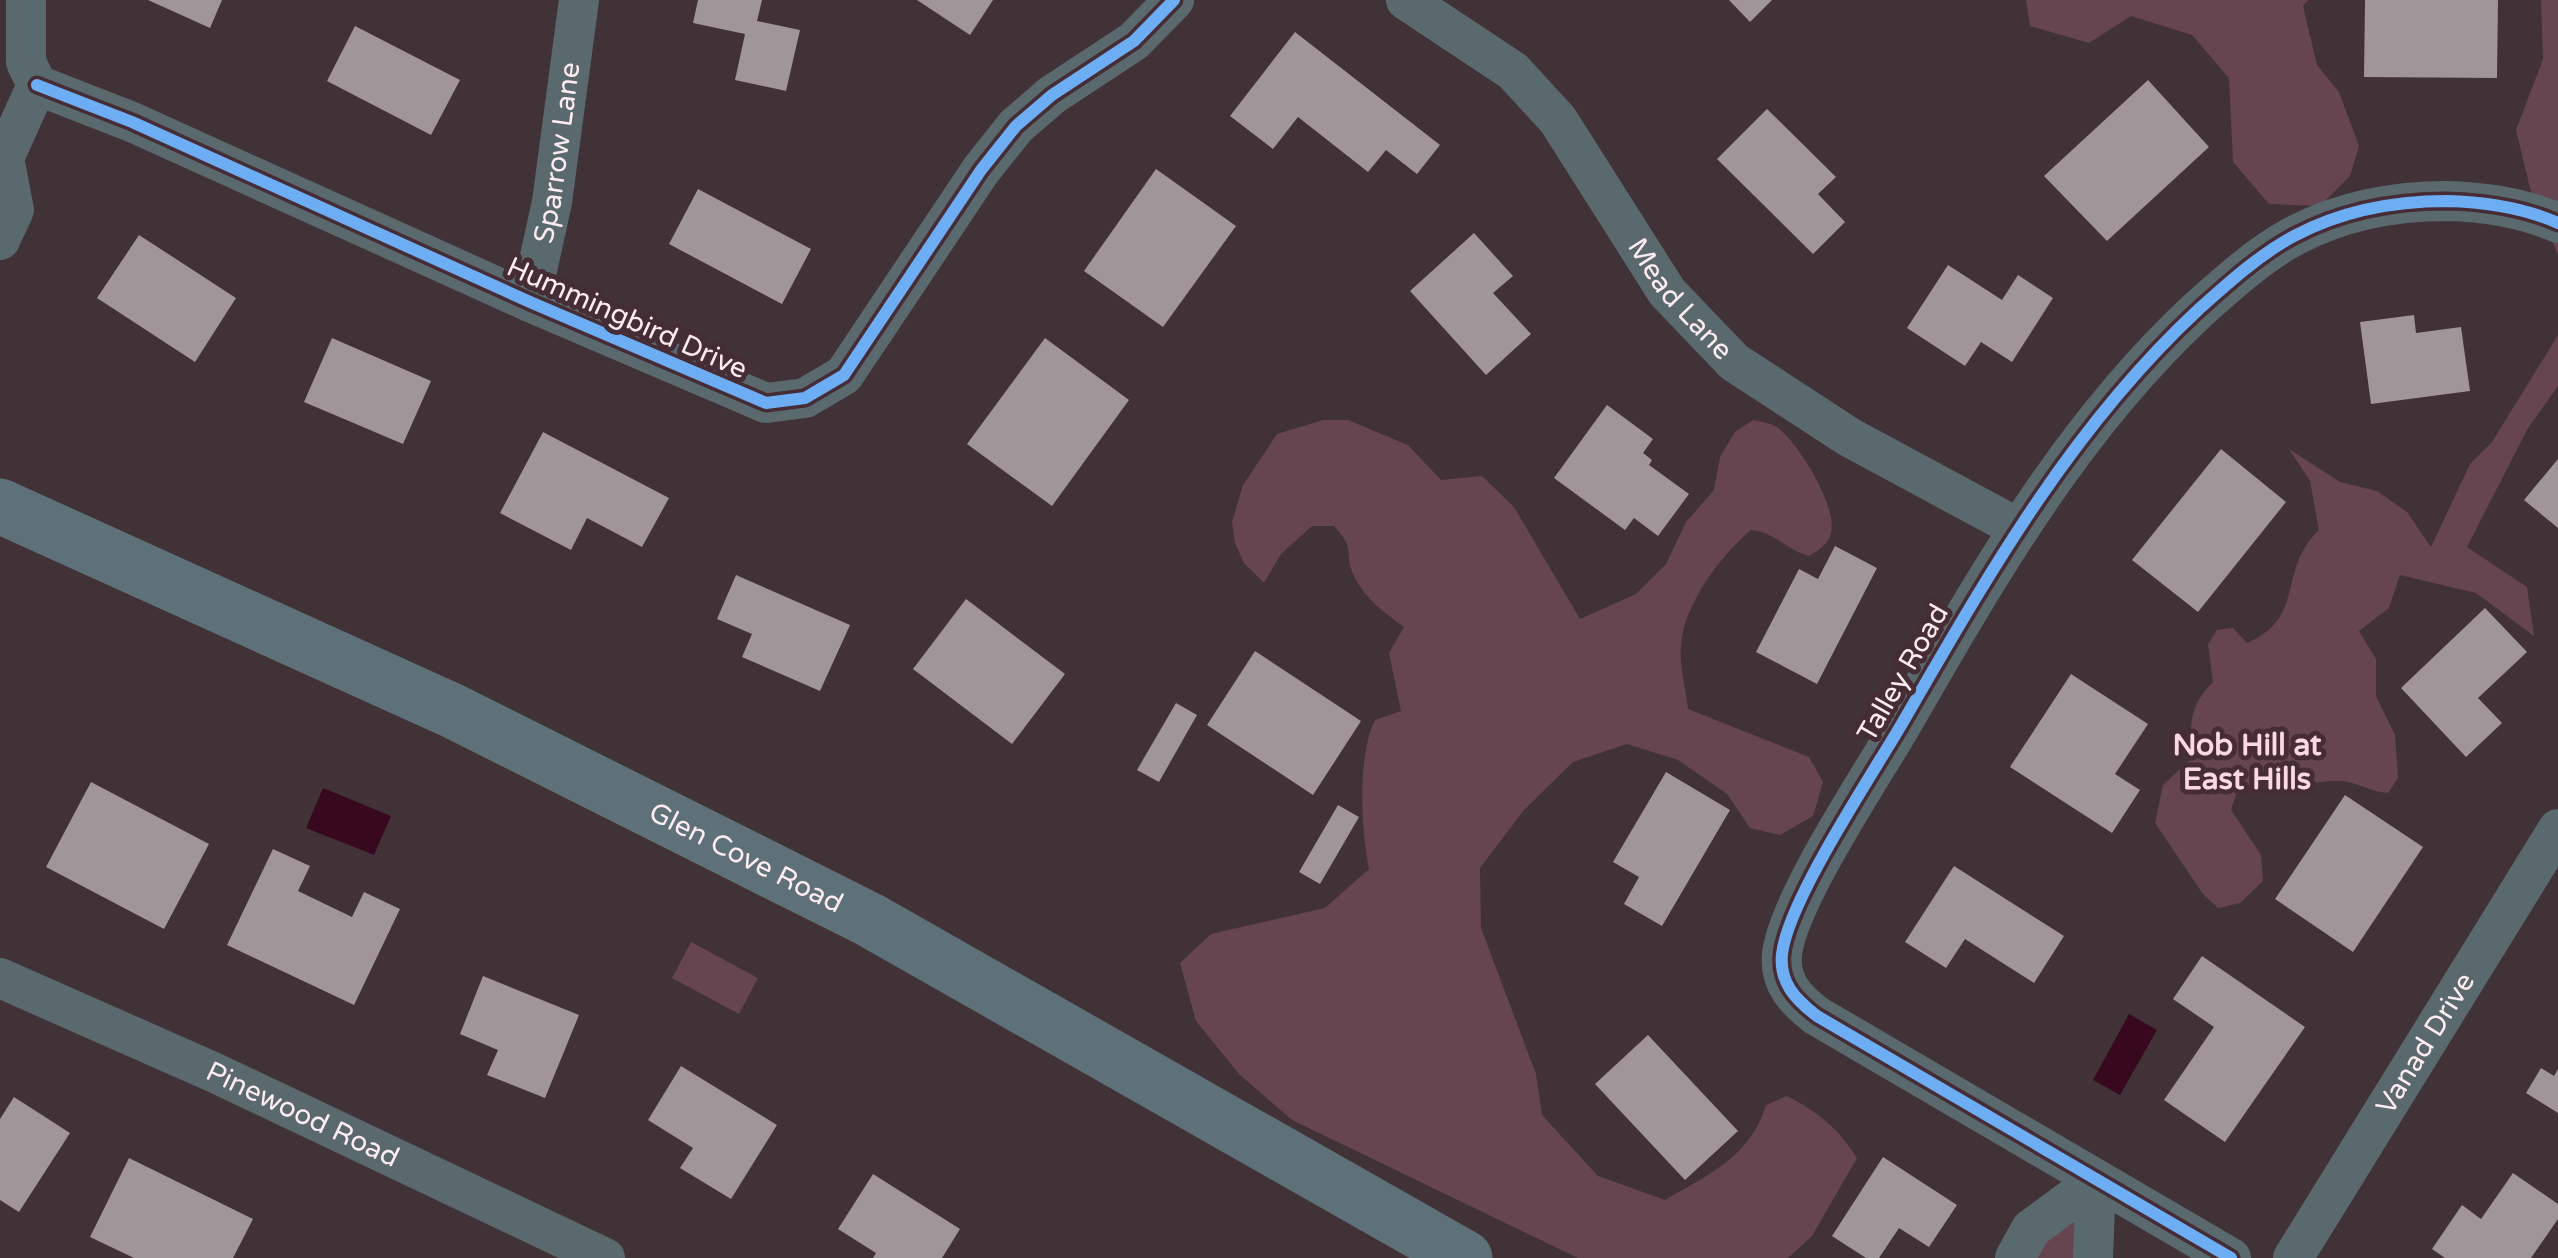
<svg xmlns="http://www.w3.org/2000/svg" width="2558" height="1258" viewBox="0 0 2558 1258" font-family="'Varela Round',sans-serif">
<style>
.green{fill:#664550}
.water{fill:#38091e}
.building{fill:#a09599}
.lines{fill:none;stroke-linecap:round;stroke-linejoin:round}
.street{stroke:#5a696e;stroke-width:40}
.primary{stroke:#5f7178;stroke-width:55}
.cycleway-casing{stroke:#462c35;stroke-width:19}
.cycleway{stroke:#6dadf4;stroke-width:12}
.labels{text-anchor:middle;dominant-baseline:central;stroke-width:10;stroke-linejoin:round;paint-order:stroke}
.street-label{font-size:28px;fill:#fdecf1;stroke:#462c35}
.neighbourhood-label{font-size:30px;font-weight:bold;fill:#fbd8e3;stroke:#462c35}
</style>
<rect width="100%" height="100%" fill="#403237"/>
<path class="green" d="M2026 0H2308L2303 6 2317 65 2339 92 2359 146 2350 176 2320 206 2269 204 2233 162 2229 78 2192 35 2131 16 2089 43 2030 26Z
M2541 0H2558V255L2530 188 2516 130 2543 59Z
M2558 335V386L2528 428 2467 547 2527 587 2534 636 2476 593 2400 575 2389 608 2359 631 2376 659V696L2395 735 2398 778 2388 793C2371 792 2357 782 2341 781 2318 780 2308 788 2287 776L2237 792 2231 810 2261 855 2263 881 2240 903 2218 908 2203 894 2155 823 2163 785 2194 756C2188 724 2190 705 2213 682L2208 644 2217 630 2233 628 2247 643C2307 617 2277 569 2319 530L2310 481 2289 449 2340 482 2377 491 2407 512 2431 547 2470 464 2492 442Z
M1323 420H1348L1408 445 1441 480 1482 476 1514 507 1580 619 1636 594 1666 564 1686 522 1714 490 1720 457 1735 432 1753 420C1761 422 1771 423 1777 427 1798 442 1838 507 1831 533 1828 545 1819 550 1809 556 1786 550 1775 532 1751 530 1721 555 1684 604 1681 645 1679 665 1686 689 1688 709L1809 757 1823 782 1813 816 1780 835 1750 828 1727 794 1678 760 1627 744 1573 762 1524 810 1480 868 1481 928 1536 1074 1542 1115 1598 1176 1665 1200C1708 1175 1751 1156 1766 1105L1787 1096C1818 1112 1838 1128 1857 1158L1812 1236 1788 1258H1578L1375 1160 1292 1120 1239 1074 1196 1021 1180 963 1211 934 1325 908 1369 869C1361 829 1357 756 1375 720L1401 711 1389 653 1404 627C1385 613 1365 599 1354 576 1343 552 1357 551 1334 526H1312L1281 554 1264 583 1244 563 1235 543 1232 522 1243 485 1277 434Z
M691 942 758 978 739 1014 672 978Z
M2096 1181 2093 1258H2015Z"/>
<path class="water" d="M323 788 391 816 374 855 306 828Z
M2129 1014 2157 1030 2120 1095 2093 1080Z"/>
<path class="building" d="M148 0H222L210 28Z
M698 0H762L757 21 800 30 786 91 735 80 745 34 693 23Z
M917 0H993L970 35Z
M1729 0H1772L1750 22Z
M2365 0H2498L2497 78 2364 77Z
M355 26 460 80 431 135 327 81Z
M1295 32 1440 145 1417 174 1386 150 1368 172 1298 117 1273 149 1230 116Z
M2148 80 2209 147 2107 241 2044 176Z
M1767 109 1836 177 1818 194 1845 222 1813 254 1717 159Z
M1156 169 1236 226 1163 327 1084 271Z
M698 189 811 249 782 304 669 244Z
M1474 233 1513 276 1493 293 1531 334 1486 375 1410 291Z
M139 235 236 298 195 362 97 298Z
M1948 265 2002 300 2018 275 2053 298 2012 362 1981 342 1965 366 1907 328Z
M2414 315 2416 333 2461 327 2470 391 2371 404 2360 322Z
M332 338 431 381 403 444 304 402Z
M1045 338 1129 400 1052 506 967 444Z
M1607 405 1653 439 1643 453 1652 460 1649 465 1689 494 1658 536 1634 518 1625 530 1554 478Z
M543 432 669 498 642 547 587 518 571 550 500 513Z
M2221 449 2286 502 2198 612 2132 560Z
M2558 459V528L2524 500Z
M1835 546 1877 568 1817 684 1756 652 1799 569 1818 579Z
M736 575 850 625 820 691 742 657 752 634 717 619Z
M966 599 1065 674 1012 744 913 669Z
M2485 608 2527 652 2478 698 2502 723 2466 757 2401 688Z
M1255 651 1361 721 1313 795 1207 725Z
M2071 674 2148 724 2115 774 2140 790 2112 833 2010 767Z
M1176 703 1197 715 1159 782 1137 770Z
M1666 772 1730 810 1662 926 1624 904 1639 877 1613 862Z
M91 782 209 844 164 929 46 867Z
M2345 795 2423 847 2353 952 2275 899Z
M1338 805 1359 817 1320 884 1299 872Z
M273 849 310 866 298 891 352 917 364 892 400 909 354 1005 227 945Z
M1954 866 2064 936 2034 983 1965 939 1946 968 1905 942Z
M2202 956 2305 1027 2225 1142 2164 1100 2214 1027 2173 999Z
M483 976 579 1015 545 1098 487 1075 498 1050 460 1034Z
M1648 1035 1738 1131 1685 1180 1595 1084Z
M681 1066 777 1125 731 1199 680 1168 693 1148 648 1120Z
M2541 1068 2554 1076 2558 1069V1113L2526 1093Z
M14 1097 70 1133 19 1212 0 1200V1119Z
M1883 1157 1957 1205 1929 1247 1899 1228 1879 1258H1866L1832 1236Z
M129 1158 253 1219 233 1258H134L90 1237Z
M2513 1173 2558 1204V1219L2531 1258H2445L2432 1249 2462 1205 2481 1219Z
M873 1174 960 1229 942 1258H873L876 1253 838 1229Z"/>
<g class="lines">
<g class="street">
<path d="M26 0V62L37 85"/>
<path id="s1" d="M1406 0 1513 71 1558 120 1667 292 1734 362 1849 437 2016 527"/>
<path d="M37 85 132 122 530 302 766 403 805 398 844 375 981 170 1016 126 1052 95 1134 41 1174 0"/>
<path d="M4 158 37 85"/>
<path d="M0 161 4 158 14 210 0 240"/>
<path id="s2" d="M530 302 552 202 579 0"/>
<path id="s3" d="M0 978 213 1072 605 1258"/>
<path d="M2015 1258 2031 1229 2096 1181 2093 1258"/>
<path d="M2231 1258 1817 1016C1796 1000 1779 983 1782 954 1788 901 1870 778 1900 727 1987 577 2070 429 2198 310 2227 284 2260 254 2294 236 2341 211 2394 201 2447 201 2485 202 2524 208 2558 223"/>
<path id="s4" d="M2293 1258 2558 829"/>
</g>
<path class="primary" id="s5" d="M0 506 453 711 870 920 1465 1258"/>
<g class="cycleway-casing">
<path id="cycleway" d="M37 85 132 122 530 302 766 403 805 398 844 375 981 170 1016 126 1052 95 1134 41 1174 0
M2231 1258 1817 1016C1796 1000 1779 983 1782 954 1788 901 1870 778 1900 727 1987 577 2070 429 2198 310 2227 284 2260 254 2294 236 2341 211 2394 201 2447 201 2485 202 2524 208 2558 223"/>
</g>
<use href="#cycleway" class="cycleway"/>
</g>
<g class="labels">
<g class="street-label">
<text stroke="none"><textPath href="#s2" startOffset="152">Sparrow Lane</textPath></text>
<text stroke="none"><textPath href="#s1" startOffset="412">Mead Lane</textPath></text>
<text transform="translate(627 318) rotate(24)">Hummingbird Drive</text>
<text transform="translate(1903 673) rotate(-60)">Talley Road</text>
<text stroke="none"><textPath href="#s5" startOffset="825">Glen Cove Road</textPath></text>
<text stroke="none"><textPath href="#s4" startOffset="252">Vanad Drive</textPath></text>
<text stroke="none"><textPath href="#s3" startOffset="332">Pinewood Road</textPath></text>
</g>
<g class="neighbourhood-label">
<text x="2247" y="745">Nob Hill at<tspan x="2247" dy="34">East Hills</tspan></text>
</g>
</g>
</svg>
